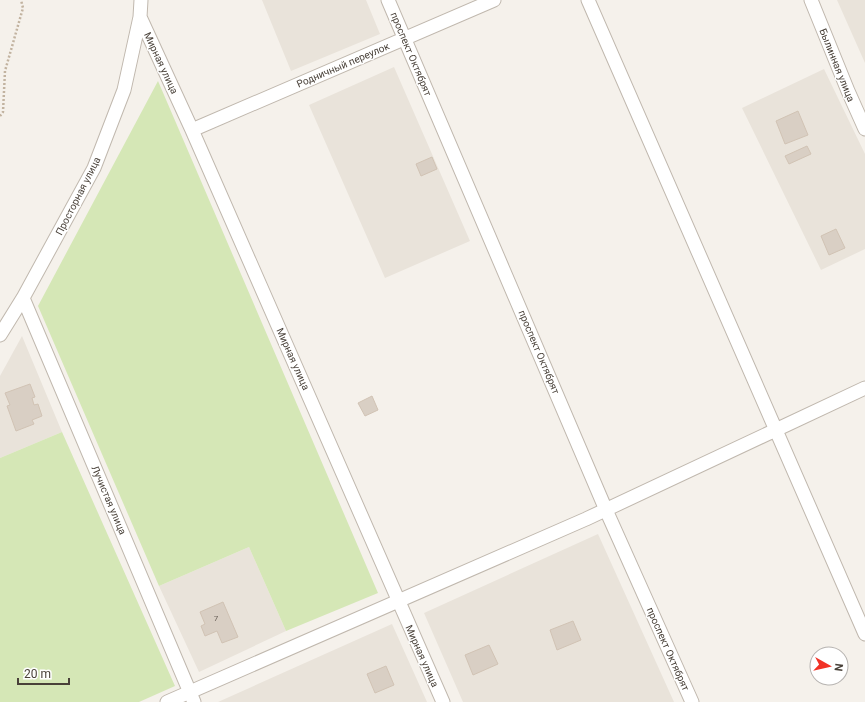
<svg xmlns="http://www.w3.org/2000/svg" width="865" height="702" viewBox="0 0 865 702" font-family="Roboto,sans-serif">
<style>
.residential{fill:#e9e3da}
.green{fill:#d5e7b6}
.building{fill:#d9cfc4;stroke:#d1c3b4}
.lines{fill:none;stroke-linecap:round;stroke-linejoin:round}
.minor-casing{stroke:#c0b8ae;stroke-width:15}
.path{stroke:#c2b3a0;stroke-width:2.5;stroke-dasharray:2 2;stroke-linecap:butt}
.minor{stroke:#fff;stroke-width:13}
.labels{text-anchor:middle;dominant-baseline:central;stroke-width:3;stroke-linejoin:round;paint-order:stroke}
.number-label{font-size:8px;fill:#6d645c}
.street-label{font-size:10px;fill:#494139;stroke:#fff}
</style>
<rect width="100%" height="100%" fill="#f5f1eb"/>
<path class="residential" d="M262 0H366L380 34 291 71Z
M837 0H865V63Z
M394 67 470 241 385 278 309 105Z
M824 69 865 154V249L821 270 742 108Z
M22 336 62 432 0 458V376Z
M598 534 674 702H463L424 613Z
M249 547 286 631 199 672 159 586Z
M392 624 427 702H218Z"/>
<path class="green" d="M158 81 378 593 286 631 249 547 159 586 38 306Z
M62 432 175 686 139 702H0V458Z"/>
<path class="building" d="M798 111 808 135 785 144 776 121Z
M807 146 811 154 789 164 785 156Z
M432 157 437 169 421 176 416 164Z
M836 229 845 248 829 255 821 236Z
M30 384 35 397 32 398 34 405 38 404 42 416 32 420 34 424 16 431 7 406 10 405 5 393Z
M372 396 378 410 365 416 358 403Z
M223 602 238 637 222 643 217 631 205 636 201 626 205 624 200 612Z
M573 621 581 640 557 650 550 630Z
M489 645 498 664 473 675 465 655Z
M386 666 394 685 375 693 367 674Z"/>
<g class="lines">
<g class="minor-casing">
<path id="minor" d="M388 0 606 510 692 702
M588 0 865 634
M811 0 848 91 865 129
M140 17 192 130 443 702
M192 130 494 0
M23 298 194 702
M0 335 23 298 94 168 124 90 140 17 141 0
M167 702 586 519 865 388"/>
</g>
<path class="path" d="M0 116 3 112 5 71 23 8 21 0"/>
<use href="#minor" class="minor"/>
</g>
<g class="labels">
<g class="number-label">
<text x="216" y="618">7</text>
</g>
<g class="street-label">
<text transform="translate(411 54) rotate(67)">проспект Октябрят</text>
<text transform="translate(161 63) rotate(65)">Мирная улица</text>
<text transform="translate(343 65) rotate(-23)">Родничный переулок</text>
<text transform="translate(837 65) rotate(68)">Былинная улица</text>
<text transform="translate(78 196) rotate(-63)">Просторная улица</text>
<text transform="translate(539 352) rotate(67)">проспект Октябрят</text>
<text transform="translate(293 359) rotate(66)">Мирная улица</text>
<text transform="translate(109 500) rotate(67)">Лучистая улица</text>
<text transform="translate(668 649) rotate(66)">проспект Октябрят</text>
<text transform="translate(422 656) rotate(66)">Мирная улица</text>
</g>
</g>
<g transform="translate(829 666) rotate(98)"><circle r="19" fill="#ffffff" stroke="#b6b3b0"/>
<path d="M0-3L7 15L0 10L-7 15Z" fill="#f13226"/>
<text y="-6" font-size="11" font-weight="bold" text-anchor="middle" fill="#494139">N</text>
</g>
<path d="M18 678v6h51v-6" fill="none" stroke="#494139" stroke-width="2"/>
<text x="24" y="678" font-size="12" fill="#494139" stroke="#ffffff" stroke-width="3" paint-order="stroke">20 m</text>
</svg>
